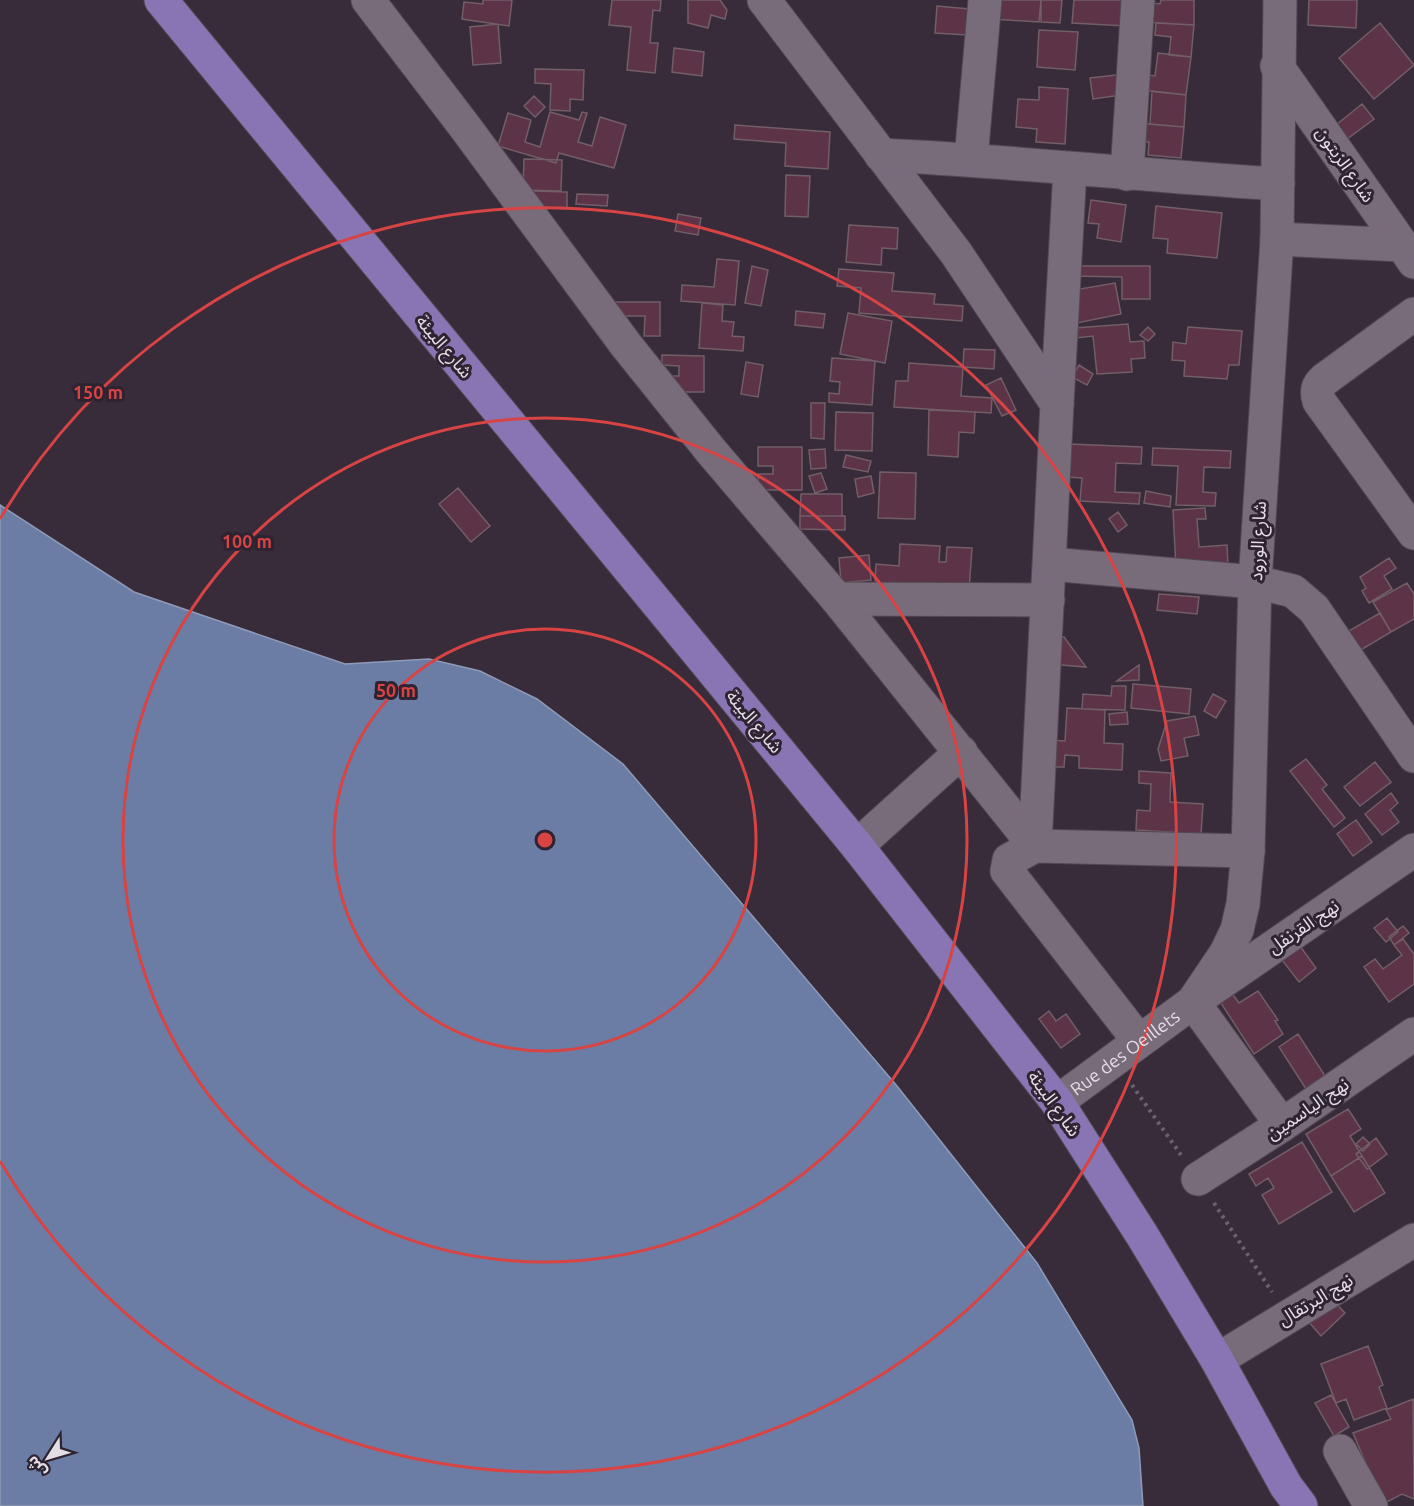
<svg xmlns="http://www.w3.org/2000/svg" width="1414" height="1506" viewBox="0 0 1414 1506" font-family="Ubuntu,'Noto Sans Arabic',sans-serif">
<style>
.water{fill:#6b7da5;stroke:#8f9ab8;stroke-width:1.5}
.building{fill:#5c3347;stroke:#725e67;stroke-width:1.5}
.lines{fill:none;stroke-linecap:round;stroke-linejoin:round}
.minor-casing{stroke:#524954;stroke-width:35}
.major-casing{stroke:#524954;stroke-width:35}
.path{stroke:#6c626e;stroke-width:4;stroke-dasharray:3 4.5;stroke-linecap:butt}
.minor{stroke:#786b7a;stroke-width:33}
.major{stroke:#8875b3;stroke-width:33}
.ring{fill:none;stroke:#d84344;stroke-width:3}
.labels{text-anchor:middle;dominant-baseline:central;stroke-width:6;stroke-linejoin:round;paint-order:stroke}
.street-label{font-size:18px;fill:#e4dde5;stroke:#2e2330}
.centre{fill:#d84344;stroke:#2e2330;stroke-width:3}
.ring-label{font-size:18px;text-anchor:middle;font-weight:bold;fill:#d84344;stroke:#2e2330;stroke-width:6;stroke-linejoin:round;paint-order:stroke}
</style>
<rect width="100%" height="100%" fill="#382c3a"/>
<path class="water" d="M0 505 134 592 345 664 429 659 480 671 537 699 623 764 897 1086 1037 1263 1132 1420 1139 1448 1143 1506H0Z"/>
<path class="building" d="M483 0H512L509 26 462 19 464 2 483 4Z
M612 0H661L660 11 653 10 650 43H658L655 73 627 70 631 27 609 25Z
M688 0H720L727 10 725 19 711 15 708 28 688 23Z
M993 0H1041L1039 22 992 19Z
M1041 0H1062L1060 23 1041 22Z
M1074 0H1128L1126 26 1072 23Z
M1161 0H1194V25L1143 22 1144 2 1160 4Z
M1309 0H1357L1356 28 1308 25Z
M937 6 969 9 967 35 935 33Z
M1156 23 1194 25 1191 57 1169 55 1171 37 1155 35Z
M1380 23 1414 65 1374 99 1339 58Z
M498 24 501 63 473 65 470 27Z
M1039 30 1078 32 1075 70 1037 67Z
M674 48 704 52 702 76 672 72Z
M1158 53 1191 57 1186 95 1138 90 1140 74 1155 76Z
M535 69 584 70 583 100 570 99V111L550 110 551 84 535 83Z
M1125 74 1128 94 1093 99 1090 78Z
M1039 87 1068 89 1065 144 1036 142 1037 129 1016 127 1018 99 1039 100Z
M1152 91 1186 95 1184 127 1150 124Z
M534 96 545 107 535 117 524 106Z
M1362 104 1374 119 1347 139 1336 125Z
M550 112 579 120 582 112 587 113 578 142 592 146 600 117 626 125 614 168 559 153 556 163 498 146 508 113 531 120 525 142 540 147Z
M1137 123 1184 127 1181 158 1148 155 1149 142 1135 141Z
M735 125 830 132 828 169 785 166 786 143 734 139Z
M524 159 562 160 561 191 523 190Z
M786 175 810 176 808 217 785 216Z
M533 191 567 192V208H533Z
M577 194 608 195 607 206 576 204Z
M1091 200 1126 205 1121 242 1097 238 1099 224 1088 223Z
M1156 206 1222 213 1217 258 1167 253 1168 239 1153 238Z
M678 214 701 218 698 235 675 231Z
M849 225 898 228 897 249 882 248 881 265 846 262Z
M717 259 739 261 735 305 681 301 682 285 714 287Z
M752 266 768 270 761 306 745 303Z
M1074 266H1150V299H1122V277L1074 276Z
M839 269 894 273 892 291 935 294 934 304 963 306 962 321 859 313 861 288 837 286Z
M1115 283 1121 314 1077 323 1068 291Z
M608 302H660V336H644L645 316H609Z
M702 303 723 305 722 321 734 322 732 336 744 337 743 351 699 348Z
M796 311 825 314 823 328 795 325Z
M848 313 892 321 885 363 840 354Z
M1128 324 1130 342 1144 341 1145 358 1131 359 1132 372 1097 374 1093 336 1076 338 1075 328Z
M1148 327 1155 334 1148 341 1140 335Z
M1188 327 1242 331 1239 365H1229L1227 379 1184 376 1185 361 1172 360 1173 342 1186 344Z
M964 349 995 350 994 369 963 367Z
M662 355 704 356V392H669V376H679V366L662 365Z
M832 358 875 361 872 405 829 402V393L839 394 840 382 830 381Z
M746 362 763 365 758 397 741 394Z
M909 363 963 367 961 396 992 398 991 413 894 407 896 381H908Z
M1079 365 1093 374 1087 385 1072 377Z
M1001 378 1016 410 1002 416 986 385Z
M811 403H825L824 439 811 438Z
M929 410 975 412 974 433 959 432 958 457 928 455Z
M836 412 873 413 872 451 835 450Z
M1069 444 1142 447 1141 464 1116 463 1115 492 1140 493 1139 504 1080 501 1082 478 1067 477Z
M758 447H802V490H758V474H773V466H758Z
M1153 448 1231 451 1230 468 1204 467 1203 492 1216 493 1215 506 1176 505 1178 466 1152 465Z
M825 449 826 468 811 469 809 450Z
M846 455 871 461 868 472 843 467Z
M880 472 916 473 915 519 878 518Z
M821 473 827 489 815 493 809 476Z
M871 476 874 493 858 497 855 479Z
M458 488 490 526 471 542 439 504Z
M1146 491 1171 496 1170 507 1144 503Z
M801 494H842V516H800Z
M1205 508 1206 519H1197L1199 547 1227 545 1228 566 1176 569 1173 510Z
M1118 512 1127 525 1118 532 1109 519Z
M800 516H845V530L800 529Z
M900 544 940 546 939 562H946L947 547 972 548 969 590 875 584 876 564 899 566Z
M869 555 871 580 841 583 839 558Z
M1389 558 1396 568 1384 576 1392 589 1369 603 1362 591 1366 588 1360 577Z
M1407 583 1414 594V619L1391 632 1373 602Z
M1159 594 1199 597 1197 614 1157 610Z
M1380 613 1391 632 1359 651 1347 632Z
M1052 636 1064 637 1086 667 1050 664Z
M1139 665V680L1117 681Z
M1133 684 1191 689 1189 714 1131 708Z
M1112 686H1126L1125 710 1082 709 1083 694 1111 696Z
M1213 694 1226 701 1216 718 1204 711Z
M1067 708 1105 710 1104 743 1123 744 1122 770 1079 768V756L1065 755 1064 767H1048L1049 740 1065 741Z
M1127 712 1128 724 1110 725 1109 714Z
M1195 716 1199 735 1184 738 1188 756 1161 761 1158 749 1167 721Z
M1306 759 1327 785 1322 789 1345 818 1334 827 1290 771Z
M1375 762 1391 782 1360 806 1344 787Z
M1139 771 1171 773 1170 802 1203 804 1201 834 1136 830 1137 810 1150 811 1151 784 1139 783Z
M1391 793 1398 803 1390 810 1399 822 1382 835 1365 814Z
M1356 820 1372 842 1353 856 1337 834Z
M1387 918 1398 932 1386 942 1374 928Z
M1403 926 1409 933 1394 945 1389 937Z
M1403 939 1414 954V984L1389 1002 1364 967 1375 959 1383 969 1402 955 1394 945Z
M1297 942 1316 968 1299 982 1279 956Z
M1258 991 1278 1020 1275 1021 1283 1034 1254 1054 1219 1000 1231 992 1239 1003Z
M1049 1011 1056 1021 1066 1014 1080 1034 1061 1048 1039 1019Z
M1298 1034 1327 1079 1308 1092 1279 1047Z
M1348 1109 1361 1129 1350 1136 1362 1156 1331 1176 1306 1134Z
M1363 1137 1370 1144 1363 1151 1356 1144Z
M1376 1138 1387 1154 1367 1169 1356 1154Z
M1302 1142 1332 1192 1279 1224 1262 1195 1274 1188 1268 1178 1256 1186 1249 1174Z
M1362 1156 1385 1193 1354 1212 1331 1176Z
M1331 1298 1345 1313 1321 1336 1308 1321Z
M1368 1346 1383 1385 1379 1387 1387 1408 1354 1420 1346 1399 1336 1403 1321 1364Z
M1331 1395 1349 1427 1334 1436 1315 1403Z
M1413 1399 1414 1499 1402 1494 1383 1504 1353 1433 1391 1419 1386 1410Z"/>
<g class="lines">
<g class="minor-casing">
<g id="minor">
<path d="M368 0 465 127 626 345 711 451 837 599 1035 846"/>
<path d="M764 0 956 253 1057 404 1035 846"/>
<path d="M1277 66 1414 262"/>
<path d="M881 155C1014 161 1146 176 1278 184"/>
<path d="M971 159 985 0"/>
<path d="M1127 174 1138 0"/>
<path d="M1277 239 1402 245"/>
<path d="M1414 314 1325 379C1317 386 1316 391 1319 401L1414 533"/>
<path d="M1057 404 1070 169"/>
<path d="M1050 564 1255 582 1293 591 1314 609 1414 756"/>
<path d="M837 599 1048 600"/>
<path d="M857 846 961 752"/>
<path d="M1193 1002 1226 953 1237 930 1243 904 1248 851 1255 582 1277 239 1280 0"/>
<path d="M1193 1002 1282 1125"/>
<path d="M1139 1041 1007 871 1009 860 1035 846 1248 851"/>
<path id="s1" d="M1057 1102 1193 1002 1414 850"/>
<path d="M1198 1179 1282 1125 1414 1034"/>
<path d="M1217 1360 1414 1240"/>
<path d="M1340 1451 1371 1506"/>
</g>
</g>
<g class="major-casing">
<path id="major" d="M161 0 857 846 1057 1102 1142 1235 1217 1360 1286 1486 1301 1506"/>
</g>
<path class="path" d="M1132 1085 1181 1155
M1214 1203 1272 1292"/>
<use href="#minor" class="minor"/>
<use href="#major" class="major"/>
</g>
<g class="ring">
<circle cx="545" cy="840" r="211"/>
<circle cx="545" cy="840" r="422"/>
<path d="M0 519A632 632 0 1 1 0 1161"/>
</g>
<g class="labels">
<g class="street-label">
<text transform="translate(1346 164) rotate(55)">شارع الزيتون</text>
<text transform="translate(445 346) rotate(50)">شارع البيئة</text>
<text transform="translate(1257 541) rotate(-87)">شارع الورود</text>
<text transform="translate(755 721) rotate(50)">شارع البيئة</text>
<text transform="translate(1303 926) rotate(-34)">نهج القرنفل</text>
<text stroke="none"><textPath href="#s1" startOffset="84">Rue des Oeillets</textPath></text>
<text transform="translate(1055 1103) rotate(54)">شارع البيئة</text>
<text transform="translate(1307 1108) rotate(-34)">نهج الياسمين</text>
<text transform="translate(1315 1299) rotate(-31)">نهج البرتقال</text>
</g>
</g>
<circle cx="545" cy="840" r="9" class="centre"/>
<g class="ring-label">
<text x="98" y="399">150 m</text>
<text x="247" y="548">100 m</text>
<text x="396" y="697">50 m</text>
</g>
<g transform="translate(48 1458) rotate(233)" stroke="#2e2330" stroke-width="4.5" paint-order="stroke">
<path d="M0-4.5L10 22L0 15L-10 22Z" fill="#e4dde5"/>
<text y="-9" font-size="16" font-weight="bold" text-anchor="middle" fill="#e4dde5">ش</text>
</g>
</svg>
